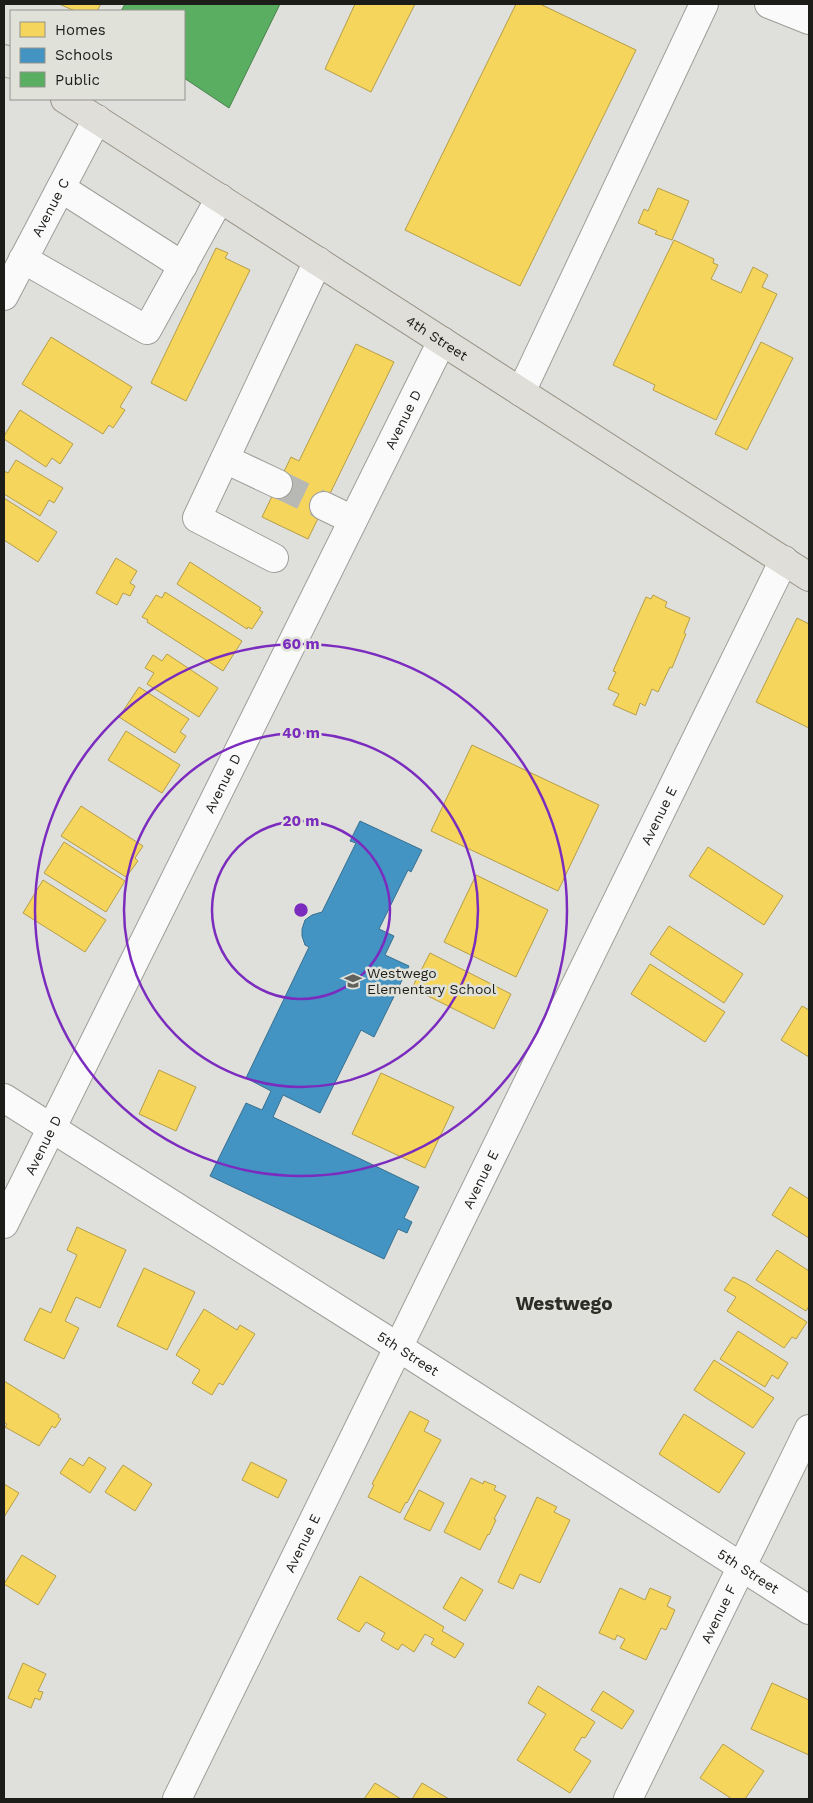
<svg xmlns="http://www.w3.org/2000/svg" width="813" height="1803" viewBox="0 0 813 1803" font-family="'Work Sans',sans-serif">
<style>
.homes{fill:#f6d55c;stroke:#b59e48}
.schools{fill:#4393c3;stroke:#377090}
.public{fill:#5aae61;stroke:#47824b}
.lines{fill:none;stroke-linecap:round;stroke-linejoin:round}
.minor-tunnel{stroke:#b8b9b4;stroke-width:28;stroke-dasharray:28 14;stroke-linecap:butt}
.minor-casing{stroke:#9d9e9a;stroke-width:30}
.major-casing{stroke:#989487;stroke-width:30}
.minor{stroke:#fafafa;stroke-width:28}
.major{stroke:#e0ded8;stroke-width:28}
.ring{fill:none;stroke:#7b2cbf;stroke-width:2.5}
.labels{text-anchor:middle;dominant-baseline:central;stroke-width:5;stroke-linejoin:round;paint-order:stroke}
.street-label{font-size:14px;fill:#1c1d19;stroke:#e0e2d9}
.poi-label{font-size:14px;fill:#1c1d19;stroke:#e0e2d9;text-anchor:start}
.district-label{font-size:19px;font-weight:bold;fill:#2c2d26;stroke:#e0e2d9}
.centre{fill:#7b2cbf;stroke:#e0e2d9;stroke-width:2.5}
.ring-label{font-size:15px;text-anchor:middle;font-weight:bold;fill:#7b2cbf;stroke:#e0e2d9;stroke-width:5;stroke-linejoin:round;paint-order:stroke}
</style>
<rect width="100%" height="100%" fill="#dfe0db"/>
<path class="homes" d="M59 4H101L97 11H75Z
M355 4H415L371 92 325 69Z
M516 4H540L636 50 520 286 405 230Z
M658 188 689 201 672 240 655 234 657 231 638 223 644 209 648 211Z
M674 240 714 259 713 263 718 265 711 279 741 293 753 267 768 275 762 287 777 294 716 420 653 390 655 385 613 365Z
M216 248 228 253 225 258 250 270 186 401 151 383Z
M51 337 132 387 120 407 125 410 113 428 109 425 103 434 22 384Z
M761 342 793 358 747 450 715 434Z
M356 344 394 362 308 539 262 517 291 457 299 461Z
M20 410 73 444 60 464 52 458 46 467 4 439V436Z
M16 460 63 488 54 503 49 500 40 516 4 494V471L8 473Z
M4 498 57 532 38 562 4 540Z
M116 558 137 571 130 583 135 586 130 596 123 593 117 605 96 593Z
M190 562 261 608 259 610 263 612 252 629 248 627 247 629 177 584Z
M165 592 242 641 223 671 147 622 148 620 142 617 156 595 162 598Z
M653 595 667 602 665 607 690 618 684 633 686 634 681 646 672 668 670 667 658 692 652 689 645 706 640 703 636 715 613 705 619 694 608 689 616 672 613 671 646 597 651 599Z
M797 618 809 624V728L756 702Z
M167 654 218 688 199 717 147 684 154 673 145 668 153 655 162 661Z
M139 687 189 719 180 732 186 736 175 753 119 717Z
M126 731 180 765 162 793 108 760Z
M472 745 599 805 558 891 431 831Z
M81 806 143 846 135 858 138 861 126 877 61 836Z
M64 842 125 881 106 912 44 873Z
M708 847 783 896 764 925 689 876Z
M476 875 548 910 516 977 444 942Z
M43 880 106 920 85 952 23 913Z
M669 926 743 974 724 1003 650 954Z
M430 953 511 994 494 1029 412 988Z
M650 964 725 1012 705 1042 631 994Z
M802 1006 809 1010V1057L781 1040Z
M159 1070 196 1087 176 1131 139 1114Z
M381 1073 454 1107 425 1168 352 1134Z
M790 1187 809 1199V1238L772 1215Z
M77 1227 126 1250 100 1308 76 1297 65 1321 79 1328 64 1359 24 1340 40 1308 51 1313 77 1255 67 1250Z
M777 1250 809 1271V1306L806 1311 756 1280Z
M144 1268 195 1292 167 1350 117 1326Z
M733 1277 746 1283 807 1322 796 1339 792 1337 784 1348 727 1311 736 1297 724 1290Z
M204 1309 237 1330 240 1325 255 1334 223 1385 219 1383 212 1395 192 1383 200 1370 176 1355Z
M738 1331 788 1363 778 1379 772 1375 765 1387 720 1359Z
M714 1360 774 1398 753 1428 694 1390Z
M4 1381 59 1415 58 1417 61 1419 55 1428 52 1426 39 1446 5 1427 7 1424 4 1422Z
M410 1411 429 1421 424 1431 441 1440 407 1503 406 1502 400 1513 368 1497 374 1485 372 1484Z
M684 1414 745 1453 719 1493 659 1454Z
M89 1457 106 1468 90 1493 60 1473 70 1458 83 1466Z
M251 1462 287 1480 278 1498 242 1480Z
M123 1465 152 1484 135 1511 105 1492Z
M471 1478 483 1484 484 1481 496 1486 494 1490 506 1496 494 1519 496 1520 489 1535 488 1534 480 1550 444 1532Z
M4 1484 19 1493 4 1517Z
M419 1490 444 1503 430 1531 404 1519Z
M537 1497 557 1507 554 1512 570 1520 540 1583 520 1574 513 1589 498 1582Z
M22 1555 56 1576 38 1605 4 1584Z
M360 1576 444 1627 442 1631 464 1644 455 1658 431 1644 434 1639 425 1634 414 1652 402 1644 398 1650 381 1640 385 1633 366 1622 359 1632 337 1619Z
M461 1577 483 1590 465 1621 443 1608Z
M620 1588 645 1600 650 1588 671 1597 667 1606 675 1610 666 1630 661 1628 646 1660 620 1648 625 1639 617 1635 615 1640 599 1633Z
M23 1663 46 1674 38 1691 43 1692 40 1700 35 1698 31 1708 8 1698Z
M772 1683 809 1700V1755L751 1729Z
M538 1686 595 1722 585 1738 582 1737 574 1750 591 1761 570 1793 517 1760 546 1714 528 1703Z
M603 1691 634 1711 622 1729 591 1710Z
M723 1744 764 1771 745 1799H732L700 1778Z
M375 1783 401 1799H364Z
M422 1783 449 1799H412Z"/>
<path class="schools" d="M360 821 422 850 411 872 408 870 379 929 394 936 385 955 409 966 374 1037 361 1030 320 1113 283 1095 273 1117 419 1187 404 1218 412 1222 407 1233 398 1229 384 1259 210 1176 246 1103 262 1110 271 1091 246 1078 309 947 305 945 302 936V929L305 920 312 915 322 912 356 843 350 841Z"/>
<path class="public" d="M125 4H280L229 108 184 78V11H121Z"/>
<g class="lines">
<path class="minor-tunnel" d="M278 484 324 506"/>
<g class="minor-casing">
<g id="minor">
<path d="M769 4 809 20"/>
<path d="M61 188 183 266"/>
<path d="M23 259 147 330 220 198"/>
<path id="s1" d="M4 296 97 119"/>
<path d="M521 392 704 4"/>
<path d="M225 459 278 484"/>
<path d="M324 506 353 520"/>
<path d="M274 558 197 518 318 261"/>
<path id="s2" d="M4 1098 398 1347 809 1610"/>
<path id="s3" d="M4 1224 442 341"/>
<path id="s4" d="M177 1799 784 560"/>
<path id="s5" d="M628 1799 809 1429"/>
</g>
</g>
<g class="major-casing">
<g id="major">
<path d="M4 59 11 64"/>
<path id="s6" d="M65 99 809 577"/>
</g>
</g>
<use href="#minor" class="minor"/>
<use href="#major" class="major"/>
</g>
<g class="ring">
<circle cx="301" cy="910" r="89"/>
<circle cx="301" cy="910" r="177"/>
<circle cx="301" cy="910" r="266"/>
</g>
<defs>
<g id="school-bare" transform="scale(1.35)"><path d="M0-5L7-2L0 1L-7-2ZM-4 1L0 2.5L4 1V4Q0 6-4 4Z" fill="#60615d" stroke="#e0e2d9" stroke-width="2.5" paint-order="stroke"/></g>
</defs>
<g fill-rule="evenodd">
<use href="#school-bare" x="353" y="981"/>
</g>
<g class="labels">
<g class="street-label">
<text stroke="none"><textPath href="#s1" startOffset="100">Avenue C</textPath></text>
<text stroke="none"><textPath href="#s6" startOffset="442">4th Street</textPath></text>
<text stroke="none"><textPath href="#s3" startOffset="898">Avenue D</textPath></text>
<text stroke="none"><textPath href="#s3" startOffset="492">Avenue D</textPath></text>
<text stroke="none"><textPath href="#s4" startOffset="1095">Avenue E</textPath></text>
<text stroke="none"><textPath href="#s3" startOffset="88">Avenue D</textPath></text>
<text stroke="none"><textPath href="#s4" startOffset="690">Avenue E</textPath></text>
<text stroke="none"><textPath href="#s2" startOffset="478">5th Street</textPath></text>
<text stroke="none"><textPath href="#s4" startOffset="285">Avenue E</textPath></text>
<text stroke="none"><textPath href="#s2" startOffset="882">5th Street</textPath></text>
<text stroke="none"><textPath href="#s5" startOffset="206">Avenue F</textPath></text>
</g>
<g class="poi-label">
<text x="367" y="973">Westwego<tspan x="367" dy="16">Elementary School</tspan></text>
</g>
<g class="district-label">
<text x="564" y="1303">Westwego</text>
</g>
</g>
<circle cx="301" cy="910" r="8" class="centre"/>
<g class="ring-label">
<text x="301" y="649">60 m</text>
<text x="301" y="738">40 m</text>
<text x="301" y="826">20 m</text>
</g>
<rect width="813" height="1803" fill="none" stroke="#1c1d19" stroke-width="10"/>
<rect x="10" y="10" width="175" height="90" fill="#e0e2d9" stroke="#92938c"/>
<rect x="20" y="22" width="25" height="15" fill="#f6d55c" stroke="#92938c"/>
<text x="55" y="35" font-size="15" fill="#1c1d19">Homes</text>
<rect x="20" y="48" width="25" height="15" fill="#4393c3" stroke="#92938c"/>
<text x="55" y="60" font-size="15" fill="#1c1d19">Schools</text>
<rect x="20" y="72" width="25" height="15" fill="#5aae61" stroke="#92938c"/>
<text x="55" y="85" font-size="15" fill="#1c1d19">Public</text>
</svg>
